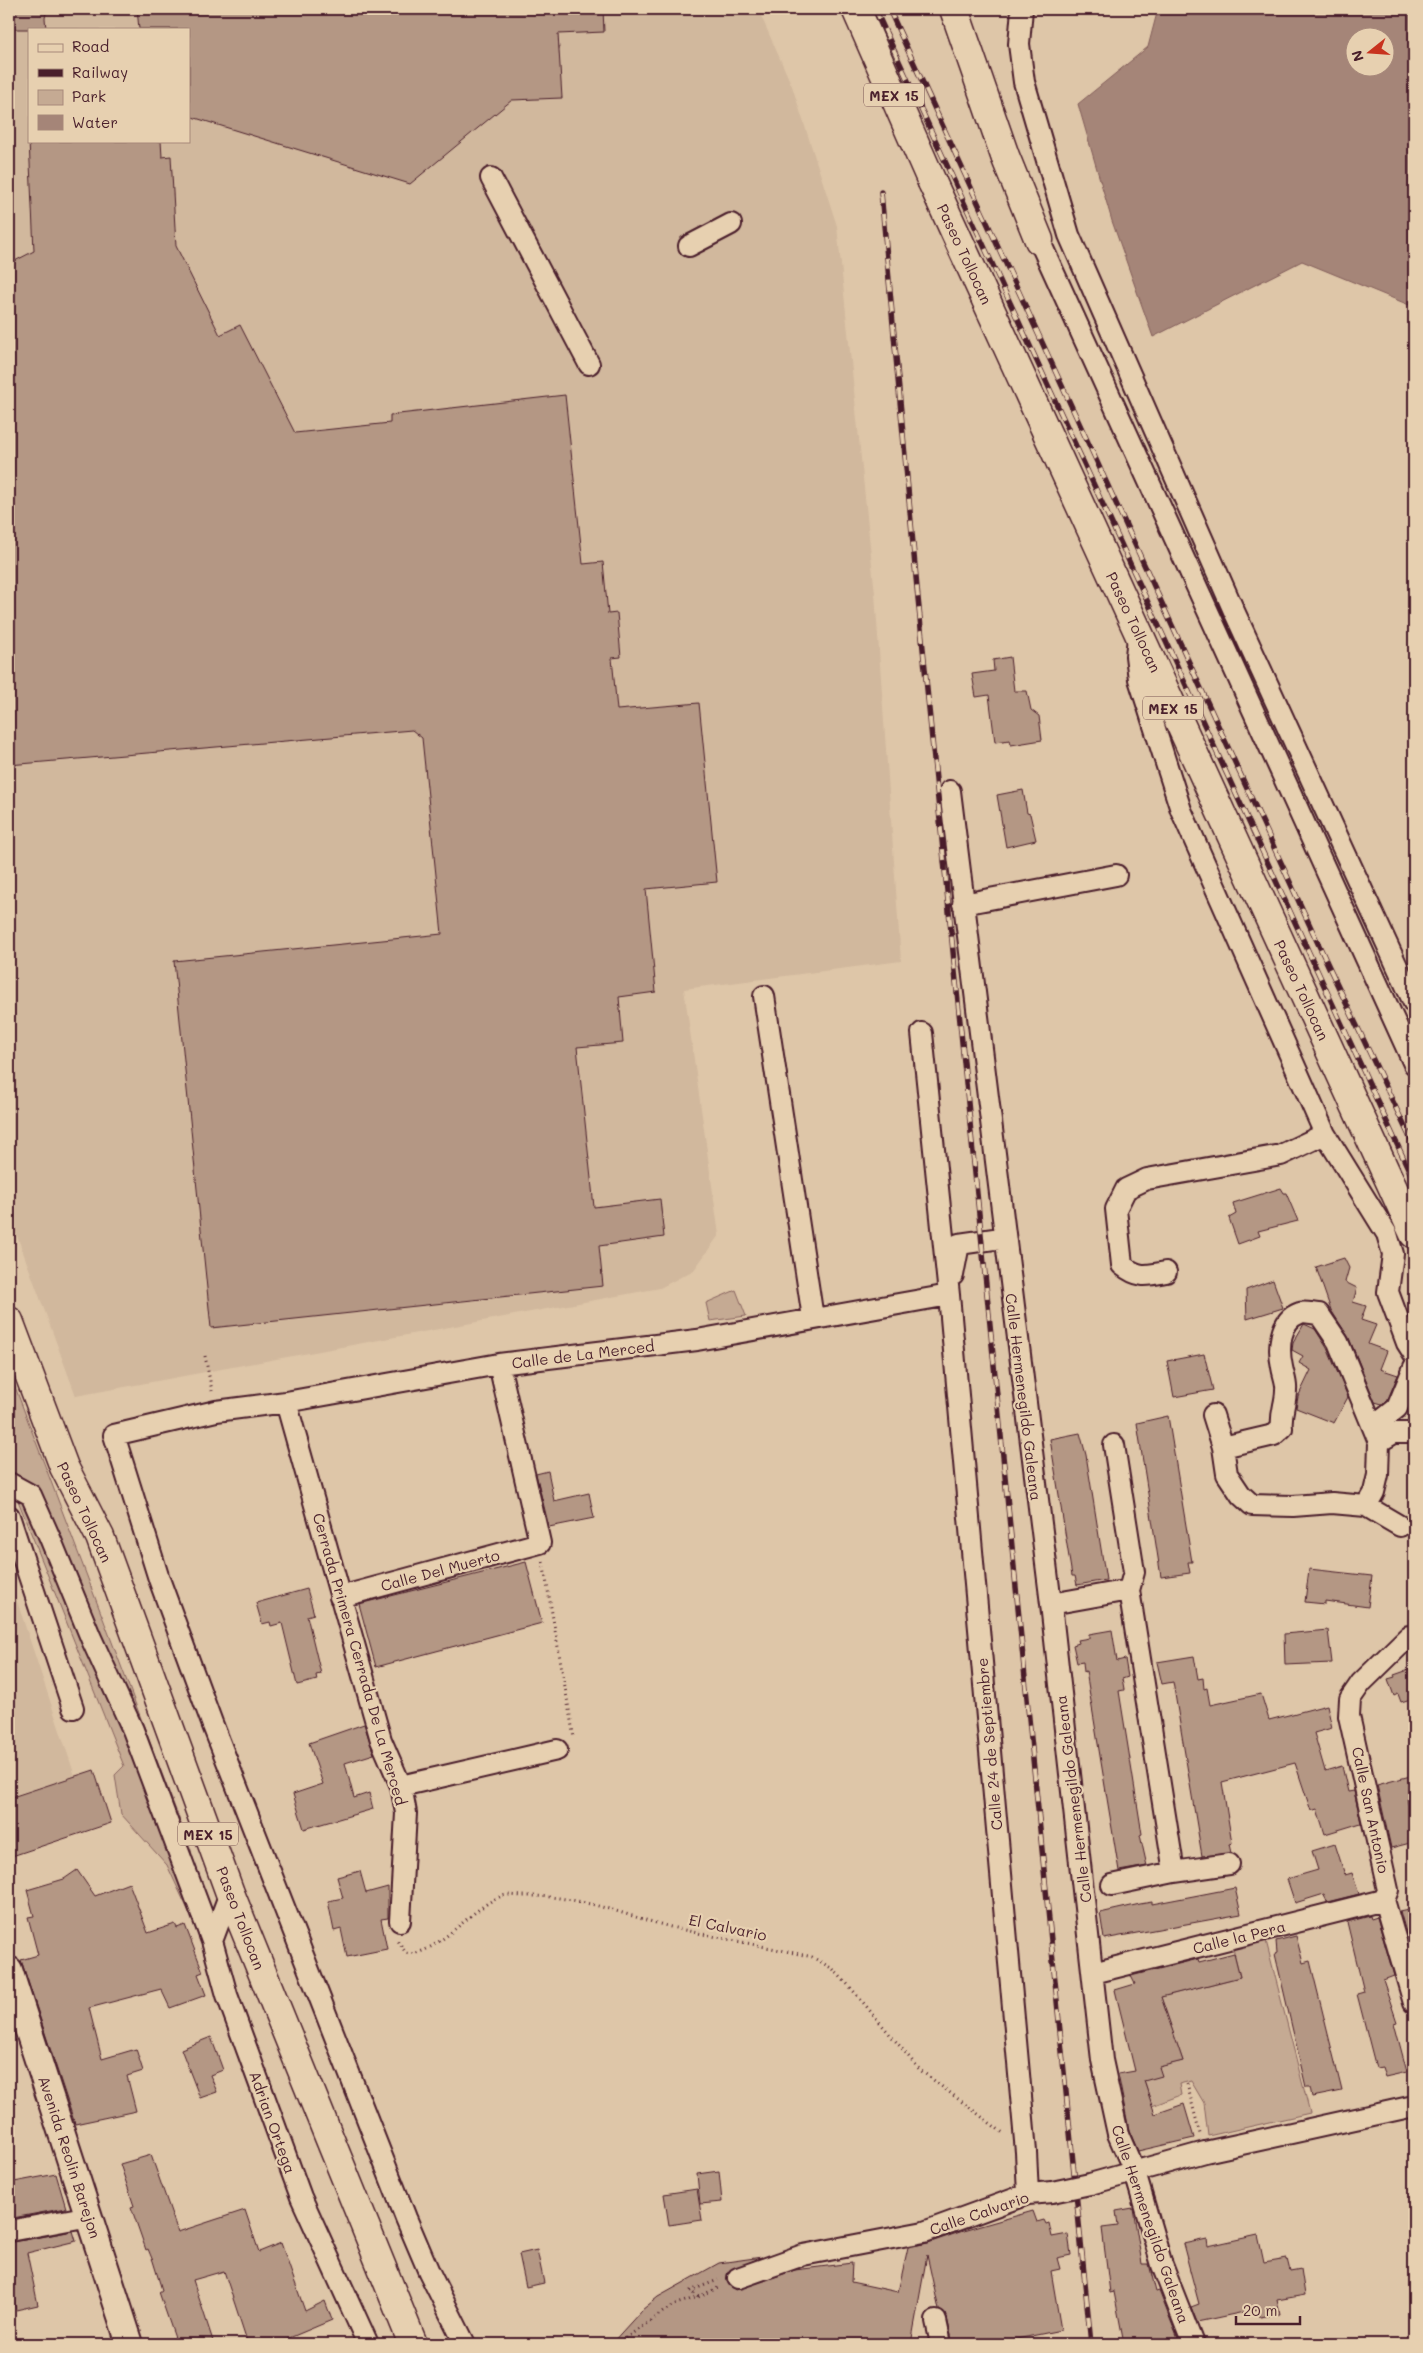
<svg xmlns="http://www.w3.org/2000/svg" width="1423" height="2353" viewBox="0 0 1423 2353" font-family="Mali,sans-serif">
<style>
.built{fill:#d1b89d;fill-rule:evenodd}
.green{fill:#c5aa93;stroke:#88645f}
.water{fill:#a58578;stroke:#815c59;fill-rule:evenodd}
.building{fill:#b49784;stroke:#4a1f2b}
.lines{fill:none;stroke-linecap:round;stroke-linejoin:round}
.minor-casing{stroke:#4a1f2b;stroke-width:24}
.major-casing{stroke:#4a1f2b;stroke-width:30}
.highway-casing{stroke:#4a1f2b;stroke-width:31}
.path{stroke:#4a1f2b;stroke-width:3;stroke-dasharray:1 4;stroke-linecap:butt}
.minor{stroke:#e7d0b0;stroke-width:20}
.major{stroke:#e7d0b0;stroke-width:26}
.highway{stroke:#e7d0b0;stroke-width:28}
.rail-casing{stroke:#4a1f2b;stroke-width:5.5}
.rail{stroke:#e7d0b0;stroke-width:4;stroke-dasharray:11;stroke-linecap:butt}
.minor-bridge-casing{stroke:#4a1f2b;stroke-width:24;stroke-linecap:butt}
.highway-bridge-casing{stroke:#4a1f2b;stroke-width:31;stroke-linecap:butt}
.minor-bridge{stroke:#e7d0b0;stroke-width:20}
.highway-bridge{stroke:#e7d0b0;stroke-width:28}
.labels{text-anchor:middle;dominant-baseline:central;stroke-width:4.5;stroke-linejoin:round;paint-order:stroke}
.shield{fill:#e7d0b0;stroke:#795453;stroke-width:1}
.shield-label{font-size:14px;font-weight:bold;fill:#4a1f2b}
.street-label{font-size:15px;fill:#4a1f2b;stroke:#e7d0b0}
</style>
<rect width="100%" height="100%" fill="#dec6a8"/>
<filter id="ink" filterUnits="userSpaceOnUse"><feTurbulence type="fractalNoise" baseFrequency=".02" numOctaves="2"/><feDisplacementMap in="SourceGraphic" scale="10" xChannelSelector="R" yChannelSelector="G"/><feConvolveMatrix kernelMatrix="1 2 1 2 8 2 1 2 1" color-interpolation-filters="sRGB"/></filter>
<g filter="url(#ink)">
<path class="built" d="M9 9H758L792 86 837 226 875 594 901 961 684 989 719 1235 694 1270 660 1288 76 1396 9 1214ZM29 29H189V141H29Z
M9 1577 75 1776 9 1797Z"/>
<path class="green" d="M736 1290 746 1316 710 1321 706 1303Z
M9 1371 191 1850 198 1882 202 1940 167 1865 121 1814 115 1775 124 1766 9 1478Z
M1265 1937 1310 2113 1208 2136 1204 2103 1191 2081 1179 2084 1181 2095 1152 2106 1141 2070 1183 2061 1161 1997 1240 1977 1232 1944Z"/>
<path class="water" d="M1158 9H1414V307L1302 261 1153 337 1112 221 1078 104 1148 47ZM1356 38H1386V68H1356Z"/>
<path class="building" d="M15 9H47L45 18 46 29H14Z
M137 9H603L604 32 558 34 562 98 512 100 410 184 189 116V29H139Z
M29 141H161L162 157 171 156 176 246 220 335 240 325 295 433 390 423V415L565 395 583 564 603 562 608 614 617 613 621 657 612 658 617 710 699 703 717 882 646 889 656 992 619 997 623 1043 577 1047 594 1207 660 1199 664 1237 599 1246 603 1286 211 1328 174 961 442 934 422 738 412 730 9 765V264L34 251Z
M1010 657 1014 691H1027L1031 710 1039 716 1042 740 1011 745 1010 740 995 742 989 695 976 697 972 674 994 671 993 660Z
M1023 790 1027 813 1030 814 1036 840 1006 847 997 795Z
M1281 1188 1284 1193H1286L1298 1221 1258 1231 1260 1236 1238 1244 1229 1218 1236 1214 1233 1203Z
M1344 1258 1349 1268 1345 1282 1357 1288 1353 1302 1366 1306 1361 1320 1376 1325 1368 1344 1387 1351 1380 1369 1398 1375 1387 1401 1382 1404 1375 1402 1349 1338 1331 1310 1316 1267Z
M1273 1280 1283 1308 1247 1319 1246 1290Z
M1304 1324 1315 1329 1327 1348 1348 1397 1334 1423 1296 1408 1298 1397 1311 1370 1299 1363 1303 1356 1292 1350 1293 1343Z
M1204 1354 1213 1390 1174 1397 1167 1361Z
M1168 1416 1192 1562H1188L1190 1573 1161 1577 1137 1423Z
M1080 1433 1086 1455 1106 1580 1077 1585 1075 1576H1072L1050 1439Z
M548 1471 554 1501 589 1493 594 1518 549 1527 536 1474Z
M526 1562 542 1623 376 1667 359 1604Z
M1309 1569 1372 1576 1368 1607 1325 1601V1604L1305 1602Z
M307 1589 314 1614 307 1616 321 1674 316 1675 317 1680 297 1685 282 1623 271 1626 270 1622 262 1624 256 1603Z
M1112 1630 1117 1661 1125 1659 1128 1677 1122 1679 1124 1690 1119 1691 1142 1834 1140 1835 1147 1866 1119 1871 1086 1671 1084 1672 1083 1662 1077 1663 1073 1645 1079 1643 1078 1640 1089 1638V1634Z
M1328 1630 1332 1663 1285 1665 1284 1634Z
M1194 1656 1198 1679 1203 1678 1204 1689 1207 1688 1210 1705 1261 1694 1269 1720 1327 1705 1332 1728 1314 1733 1325 1771 1342 1766 1348 1792 1354 1791 1361 1823 1325 1834 1317 1809 1311 1811 1295 1763 1222 1782 1232 1843 1229 1844 1231 1853 1202 1856 1173 1682 1162 1684 1157 1662Z
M1414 1668V1698L1401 1702 1398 1694 1394 1696 1388 1679 1395 1677 1394 1675Z
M364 1724 374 1754 345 1763 354 1798 369 1793 373 1809 304 1829 293 1794 323 1784 309 1743Z
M94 1770 111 1823 9 1857V1798Z
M1414 1775V1796L1407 1798 1414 1832V1842L1391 1848 1377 1785Z
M1335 1844 1345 1875 1352 1873 1359 1894 1327 1902 1324 1894 1295 1903 1287 1879 1318 1870 1312 1851Z
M77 1870 95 1896 129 1883 148 1933 175 1924 177 1928 185 1925 203 1972 198 1974 206 1995 170 2008 161 1989 89 2008 102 2059 136 2049 143 2071 127 2076 136 2111 75 2124 21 1960 38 1955 28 1917 34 1916 27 1890 64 1879Z
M360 1871 366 1893 388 1887V1918L381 1919 387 1949 347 1957 341 1929 334 1931 328 1901 343 1898 337 1877Z
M1235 1888 1241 1914 1104 1939 1100 1913 1140 1904 1152 1902V1904Z
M1414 1908V1961L1400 1911Z
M1370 1916 1371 1919 1377 1917 1394 1976 1383 1980 1397 2022 1394 2023 1407 2072 1385 2077 1382 2067 1376 2068 1357 1994 1364 1992 1347 1922Z
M1296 1936 1303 1963 1310 1961 1342 2091 1312 2097 1310 2087H1306L1275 1954 1277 1953 1276 1941Z
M1234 1953 1240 1977 1161 1997 1183 2061 1159 2067 1162 2076 1144 2081 1155 2114 1184 2104 1194 2138 1138 2151 1129 2130 1118 2074 1135 2071 1115 1990 1135 1984 1131 1976 1198 1959 1199 1962Z
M211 2037 223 2070 210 2075 217 2092 200 2098 181 2049Z
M151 2155 178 2232 245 2210 259 2252 281 2243 305 2311 325 2301 332 2320 275 2344H248L224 2271 193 2280 214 2344H177L159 2292 162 2290 153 2261 148 2249 146 2250 131 2207 134 2206 120 2164Z
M719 2171 722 2202 700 2204 697 2174Z
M56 2174 66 2208 13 2218 9 2199V2183Z
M697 2189 702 2220 669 2225 664 2194Z
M1133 2208 1142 2264H1149L1156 2292 1159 2291 1180 2344H1124L1114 2292 1110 2293 1102 2228 1118 2226 1116 2211Z
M1033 2211 1037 2222 1044 2220 1046 2224 1049 2223 1052 2237 1068 2234 1071 2255 1057 2258 1060 2269 1051 2271 1061 2330 992 2344H953L947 2318 939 2310 927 2255 911 2344H611L642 2310 658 2297 719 2263 762 2257 729 2271 727 2282 736 2290 795 2270 852 2263 851 2282 898 2292 908 2247 928 2243 963 2231Z
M73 2231 76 2241 27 2253 38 2305 16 2310 9 2279V2243Z
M1258 2235 1264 2263 1287 2259 1290 2271 1301 2269 1305 2295 1277 2300 1280 2314 1260 2317 1258 2309 1197 2322 1191 2307 1199 2304 1183 2244 1207 2239 1208 2246Z
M537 2250 544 2283 526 2287 519 2254Z"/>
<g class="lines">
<g class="minor-casing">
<path id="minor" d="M1022 9 1019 44 1024 82 1069 235 1234 611 1414 1003
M491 178 589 364
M1039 240 1414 1064
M689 246 731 224
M1138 637 1136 656 1139 679 1181 810 1325 1134 1387 1234 1393 1254 1388 1292 1407 1343 1414 1354
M950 791 1051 1604 1102 2060 1118 2134 1135 2173 1162 2265 1193 2344
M963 904 1116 875
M764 996 813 1318
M922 1033 949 1295 1026 2152 1028 2194
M1166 1272C1146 1276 1138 1278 1122 1265L1116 1209 1126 1189 1147 1179 1281 1155 1325 1134
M953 1275 959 1244 994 1239 1005 1241
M286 1402 381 1740 401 1786 406 1813 400 1921
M1213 1415 1223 1447 1227 1474 1241 1495 1252 1505 1293 1506 1332 1503 1366 1506 1400 1526
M1373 1427 1397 1408 1414 1367
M1379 1442 1394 1433H1414
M1114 1445 1134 1572 1129 1590 1174 1872
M1223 1447 1274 1435 1282 1428C1280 1413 1286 1404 1286 1390 1287 1383 1283 1374 1282 1367 1278 1349 1279 1320 1300 1313 1305 1311 1313 1314 1319 1314L1338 1342 1379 1442 1378 1475 1374 1492 1366 1506
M9 1483 31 1495 50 1538 91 1638 133 1730 212 1941
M9 1516 73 1708
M340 1597 540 1543 499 1364
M1051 1604 1129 1590
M1409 1636 1361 1683 1350 1699 1349 1716 1388 1890 1384 1900 1414 2003
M401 1786 557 1750
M1112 1885 1174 1872 1229 1864
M230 1893 212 1941 227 1995 301 2197 368 2344
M1093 1973 1384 1900
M1090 2184 1205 2152 1414 2106
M9 2231 90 2216
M738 2278 803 2255 924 2232 1028 2194 1052 2192
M936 2321 941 2344
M465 2344 429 2272 406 2218 212 1723 159 1579 114 1435 216 1411 286 1402 499 1364 697 1340 949 1295"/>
</g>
<g class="major-casing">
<path id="major" d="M9 1970 130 2344"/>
</g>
<g class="highway-casing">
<path id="highway" d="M954 9 1005 156 1039 240
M932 182 1414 1234
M9 1321 64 1467 100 1537 230 1893 413 2344"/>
</g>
<path class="path" d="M205 1356 212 1391
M543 1562 574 1738
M398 1941 406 1953C434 1959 472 1906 502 1896 508 1894 517 1896 524 1896 579 1895 620 1914 671 1927 718 1938 765 1946 812 1957L833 1969 850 1987 920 2070 1003 2133
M1187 2084 1200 2134
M698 2297 690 2291 718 2280
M617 2344 673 2305 698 2297 720 2287"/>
<use href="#minor" class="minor"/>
<use href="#major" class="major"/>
<use href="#highway" class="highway"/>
<g class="rail-casing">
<path id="rail" d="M875 9 1414 1181
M889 9 1328 965 1414 1146
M881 192 917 588 1091 2344"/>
</g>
<use href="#rail" class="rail"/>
<g class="minor-bridge-casing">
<path id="minor-bridge" d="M1052 2192 1090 2184"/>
</g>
<g class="highway-bridge-casing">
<path id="highway-bridge" d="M856 9 932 182"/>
</g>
<use href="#minor-bridge" class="minor-bridge"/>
<use href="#highway-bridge" class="highway-bridge"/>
</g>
</g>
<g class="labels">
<g class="shield">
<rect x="864" y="83.5" width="60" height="23" rx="4"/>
<rect x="1143" y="696.5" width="60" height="23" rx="4"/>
<rect x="178" y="1822.5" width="60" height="23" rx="4"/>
</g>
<g class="shield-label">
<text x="894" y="95">MEX 15</text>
<text x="1173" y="708">MEX 15</text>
<text x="208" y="1834">MEX 15</text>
</g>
<g class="street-label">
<text transform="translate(965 254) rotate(65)">Paseo Tollocan</text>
<text transform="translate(1134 622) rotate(65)">Paseo Tollocan</text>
<text transform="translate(1302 990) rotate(65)">Paseo Tollocan</text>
<text transform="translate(583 1354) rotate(-7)">Calle de La Merced</text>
<text transform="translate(1024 1397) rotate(83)">Calle Hermenegildo Galeana</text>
<text transform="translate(85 1512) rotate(65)">Paseo Tollocan</text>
<text transform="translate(440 1570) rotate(-15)">Calle Del Muerto</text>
<text transform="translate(360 1659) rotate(74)">Cerrada Primera Cerrada De La Merced</text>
<text transform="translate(989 1744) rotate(-95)">Calle 24 de Septiembre</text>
<text transform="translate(1073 1799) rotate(-97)">Calle Hermenegildo Galeana</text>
<text transform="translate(1371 1810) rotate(78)">Calle San Antonio</text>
<text transform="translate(241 1918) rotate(69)">Paseo Tollocan</text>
<text transform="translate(728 1927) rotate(12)">El Calvario</text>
<text transform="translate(1239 1937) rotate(-14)">Calle la Pera</text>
<text transform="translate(273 2122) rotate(70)">Adrian Ortega</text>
<text transform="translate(70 2157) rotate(72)">Avenida Reolin Barejon</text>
<text transform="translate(979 2213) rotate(-19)">Calle Calvario</text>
<text transform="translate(1151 2224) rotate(71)">Calle Hermenegildo Galeana</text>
</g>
</g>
<rect width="1423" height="2353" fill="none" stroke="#e7d0b0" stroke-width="30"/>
<rect x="15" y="15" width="1393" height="2323" fill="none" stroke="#4a1f2b" stroke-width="2" filter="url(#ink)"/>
<rect x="28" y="28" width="162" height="115" fill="#e7d0b0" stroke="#a8897b"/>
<rect x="38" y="44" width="25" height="8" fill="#e7d0b0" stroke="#a8897b"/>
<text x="72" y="52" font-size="15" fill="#4a1f2b">Road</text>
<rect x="38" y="69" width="25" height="8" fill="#4a1f2b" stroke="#a8897b"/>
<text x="72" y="78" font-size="15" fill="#4a1f2b">Railway</text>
<rect x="38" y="90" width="25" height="15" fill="#c5aa93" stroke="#a8897b"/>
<text x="72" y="102" font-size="15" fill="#4a1f2b">Park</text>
<rect x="38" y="115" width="25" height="15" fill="#a58578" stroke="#a8897b"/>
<text x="72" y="128" font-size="15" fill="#4a1f2b">Water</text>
<g transform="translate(1370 52) rotate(253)"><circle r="24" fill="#e7d0b0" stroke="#a8897b"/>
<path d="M0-4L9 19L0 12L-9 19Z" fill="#c8321e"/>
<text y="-8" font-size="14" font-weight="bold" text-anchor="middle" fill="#4a1f2b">N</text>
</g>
<path d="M1236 2316v8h64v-8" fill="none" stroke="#4a1f2b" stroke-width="2.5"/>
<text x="1243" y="2316" font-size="15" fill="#4a1f2b" stroke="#e7d0b0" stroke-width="4" paint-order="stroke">20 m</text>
</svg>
